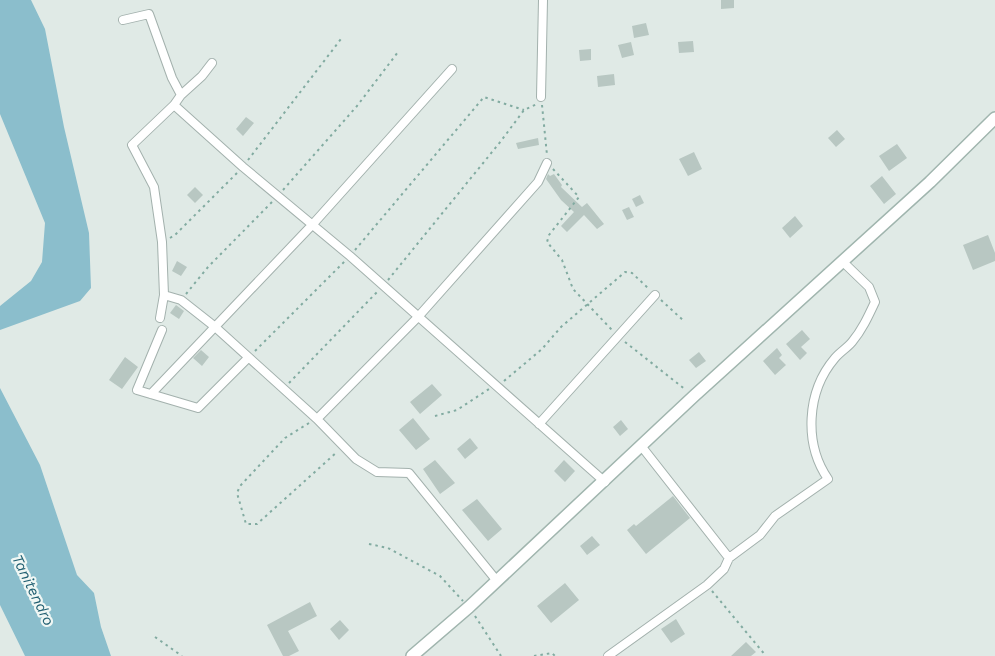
<svg xmlns="http://www.w3.org/2000/svg" width="995" height="656" viewBox="0 0 995 656" font-family="'Work Sans',sans-serif">
<style>
.water{fill:#8bbecc}
.building{fill:#b8c7c2}
.lines{fill:none;stroke-linecap:round;stroke-linejoin:round}
.street-casing{stroke:#a3b1ad;stroke-width:10}
.secondary-casing{stroke:#a0b5ae;stroke-width:14}
.path{stroke:#82aba1;stroke-width:2;stroke-dasharray:2.5 4;stroke-linecap:butt}
.street{stroke:#fff;stroke-width:8}
.secondary{stroke:#fff;stroke-width:11}
.labels{text-anchor:middle;dominant-baseline:central;stroke-width:4.5;stroke-linejoin:round;paint-order:stroke}
.water-label{font-size:15px;font-style:italic;fill:#205f71;stroke:#f0f7f4}
</style>
<rect width="100%" height="100%" fill="#e0eae6"/>
<path class="water" d="M0 0H31L45 29 64 127 89 233 91 288 80 301 0 330V306L31 281 42 262 45 223 0 114Z
M0 388 40 465 77 575 94 593 101 627 111 656H25L0 605Z"/>
<path class="building" d="M721 0H734V8L721 9Z
M646 23 649 35 634 38 632 26Z
M693 41 694 52 679 53 678 42Z
M631 42 634 55 622 58 618 45Z
M591 49V60L580 61 579 50Z
M614 74 615 85 598 87 597 76Z
M246 117 254 123 243 136 236 129Z
M837 130 845 139 836 147 828 138Z
M538 138 539 145 518 149 516 143Z
M897 144 907 158 889 171 879 156Z
M694 152 702 169 688 176 679 159Z
M548 174 550 176 554 174 562 185 561 187 582 207 587 203 604 224 597 229 584 215 567 232 561 226 574 212 561 200 546 179Z
M882 176 896 194 884 204 870 186Z
M195 187 203 195 195 203 187 195Z
M640 195 644 203 636 207 632 199Z
M629 207 634 217 627 220 622 210Z
M795 216 803 226 790 238 782 228Z
M988 235 995 253V261L973 270 963 245Z
M177 261 187 267 181 276 172 271Z
M176 305 184 311 179 319 170 313Z
M802 330 810 339 801 347 807 353 800 360 786 344Z
M777 348 782 355 779 358 786 365 775 375 763 361Z
M201 350 209 357 202 366 193 358Z
M699 352 706 361 696 368 689 360Z
M125 357 138 367 122 389 109 380Z
M432 384 442 395 420 414 410 402Z
M413 418 430 439 416 450 399 430Z
M621 420 628 429 620 436 613 427Z
M470 438 478 448 465 459 457 449Z
M435 460 455 483 440 494 423 469Z
M564 460 575 471 565 482 554 471Z
M673 496 690 518 646 554 627 530 634 524 636 526Z
M477 499 502 529 488 541 462 510Z
M592 536 600 545 587 555 580 546Z
M565 583 579 600 551 623 537 606Z
M310 602 317 616 288 631 299 651 289 656H283L267 625Z
M676 619 685 634 671 643 661 629Z
M340 620 349 630 339 640 330 629Z
M746 642 756 652 751 656H731Z"/>
<g class="lines">
<g class="street-casing">
<path id="street" d="M123 20 149 14 172 78 181 95 174 105
M181 95 202 76 212 63
M541 97 543 0
M164 295 181 300 214 326 317 419 356 459 377 472 409 473 497 581
M160 318 164 295 162 242 154 187 132 145 174 105 243 167 350 256 605 482
M162 330 137 390 198 408 248 358
M151 394 313 224 452 69
M317 419 418 317 538 182 547 163
M539 424 655 295
M642 447 729 558
M608 656 707 585 724 569 729 558 760 535 775 516 828 479C804 444 806 392 835 358 840 352 847 348 852 342 862 330 868 317 875 302L869 287 842 261"/>
</g>
<g class="secondary-casing">
<path id="secondary" d="M412 656 469 607 694 396 930 182 995 118"/>
</g>
<path class="path" d="M542 105 547 155
M248 160 341 39
M553 169 579 197 549 235 547 242 562 260 573 289 612 330
M283 190 357 106 398 52
M170 238 175 235 238 172
M355 250 484 97 524 110
M388 280 501 141 524 110 537 104
M186 294 208 267 273 201
M661 300 685 322
M625 342 686 390
M255 351 345 261
M504 381 542 349 561 327 625 272 632 273 650 290
M289 383 378 291
M435 416 457 410 489 389
M309 423 285 438 240 486 237 493 246 524H257L337 452
M369 544 388 548 440 576 463 601
M712 591 766 656
M475 616 501 656
M155 637 182 656
M534 656 552 653 555 656"/>
<use href="#street" class="street"/>
<use href="#secondary" class="secondary"/>
</g>
<g class="labels">
<g class="water-label">
<text transform="translate(33 590) rotate(64)">Tanitendro</text>
</g>
</g>
</svg>
